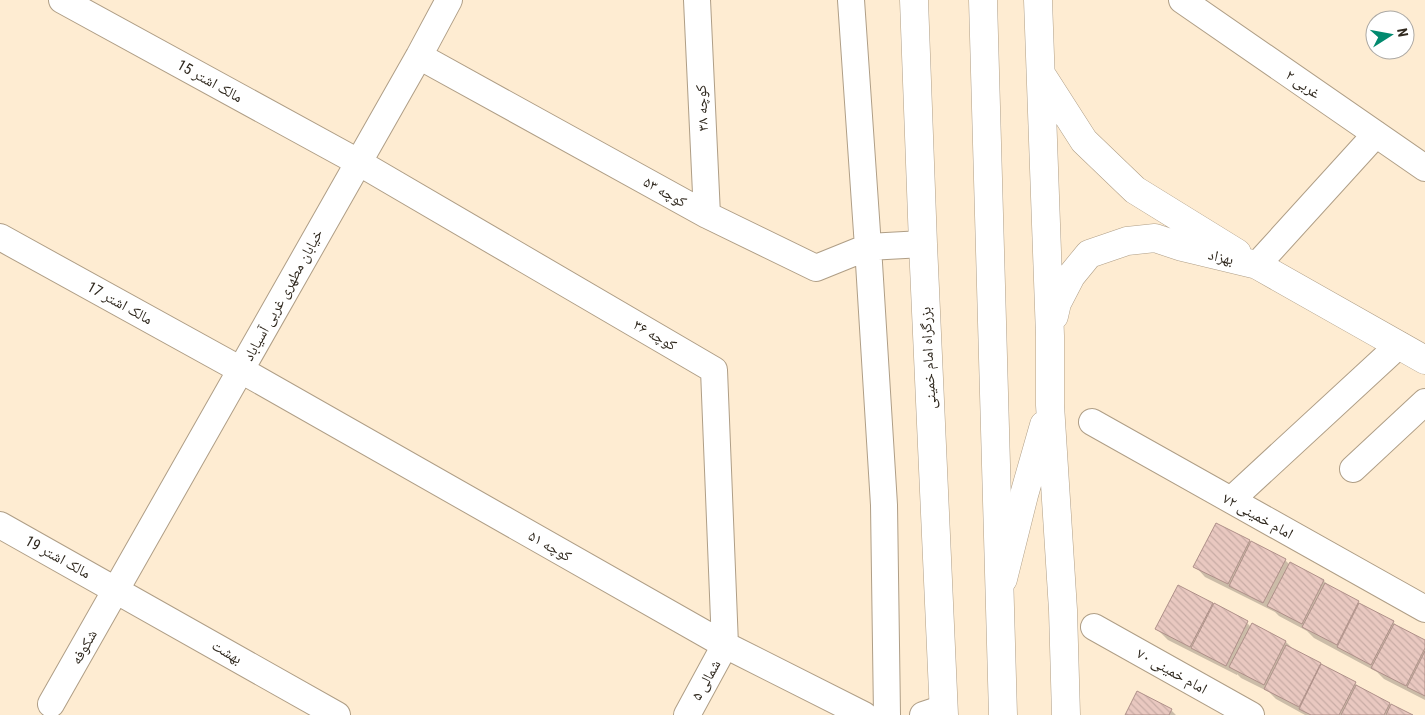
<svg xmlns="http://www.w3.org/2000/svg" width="1425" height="715" viewBox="0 0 1425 715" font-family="'Roboto Condensed','Noto Naskh Arabic',sans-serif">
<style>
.shadow{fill:#0003}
.building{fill:url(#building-back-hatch);stroke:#af9089}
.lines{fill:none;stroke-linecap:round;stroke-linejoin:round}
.minor-casing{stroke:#af9e86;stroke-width:28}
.tertiary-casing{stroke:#af9e86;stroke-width:29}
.trunk-casing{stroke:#af9e86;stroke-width:29}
.minor{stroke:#fff;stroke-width:26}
.tertiary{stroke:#fff;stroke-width:28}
.trunk{stroke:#fff;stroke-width:28}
.labels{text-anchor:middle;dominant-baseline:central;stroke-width:4.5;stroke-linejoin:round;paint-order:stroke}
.street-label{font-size:15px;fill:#30291f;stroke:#fff}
</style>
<defs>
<pattern id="building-back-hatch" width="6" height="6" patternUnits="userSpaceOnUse" patternTransform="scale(1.25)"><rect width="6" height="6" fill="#e9c8c0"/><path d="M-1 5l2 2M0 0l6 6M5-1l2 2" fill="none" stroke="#c8aca5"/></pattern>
</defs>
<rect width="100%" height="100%" fill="#feecd2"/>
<path class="shadow" d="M1216 524 1285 560 1290 565 1324 581 1331 588 1393 622 1399 628 1425 641V700L1384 679 1377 672 1314 638 1307 631 1279 616 1275 612 1205 577 1195 566Z
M1212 604 1247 623 1251 627 1252 625 1286 642 1294 650 1355 683 1361 690 1410 715H1305L1276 699 1269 692 1241 678 1237 674V675L1168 640 1157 629Z
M1171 710 1176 715H1126Z"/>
<path class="building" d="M1216 523 1250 540 1228 584 1193 567Z
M1251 541 1286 559 1263 603 1229 586Z
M1290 562 1324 580 1302 624 1267 606Z
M1325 583 1359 601 1337 645 1302 627Z
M1178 585 1213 603 1190 647 1155 629Z
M1214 603 1248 621 1226 666 1191 648Z
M1359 603 1394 621 1371 665 1337 647Z
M1252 623 1286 641 1264 685 1229 667Z
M1394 624 1425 640V648L1406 686 1371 668Z
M1286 645 1321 663 1299 707 1264 689Z
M1425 651V696L1407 687Z
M1321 664 1356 682 1339 715H1311L1299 709Z
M1356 685 1390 703 1384 715H1341Z
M1137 691 1172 709 1169 715H1125Z
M1391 704 1413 715H1386Z"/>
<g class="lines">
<g class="minor-casing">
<path id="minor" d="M62 0 358 162 714 370 725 645 687 715
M697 0 707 215
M851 0 868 247 884 505 887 715
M1182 0 1425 168
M419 56 707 215 816 268 868 247 923 244
M0 237 241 370 725 645 864 715
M1257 265 1376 134
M1092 422 1425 609
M1353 469 1425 402
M1231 500 1399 345
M0 525 337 715
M1094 627 1251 715
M51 704 419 56 449 0
M923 715 944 708"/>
</g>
<g class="tertiary-casing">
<path id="tertiary" d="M1038 0 1050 336V405L1063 610 1066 715
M1041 74 1084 141 1135 190 1237 253
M1054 316 1057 303 1071 276 1089 254 1127 241 1155 238 1182 247 1257 265 1425 360
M1003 579 1024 495 1044 425"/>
</g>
<g class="trunk-casing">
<path id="trunk" d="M914 0 923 244 944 715
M983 0 1003 715"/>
</g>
<use href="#minor" class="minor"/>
<use href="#tertiary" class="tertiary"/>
<use href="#trunk" class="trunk"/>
</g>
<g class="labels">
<g class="street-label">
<text transform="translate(210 81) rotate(29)">مالک اشتر 15</text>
<text transform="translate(1303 84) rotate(35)">غربی ۲</text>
<text transform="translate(702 108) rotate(-93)">کوچه ۳۸</text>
<text transform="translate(665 192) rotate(29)">کوچه ۵۳</text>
<text transform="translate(1221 257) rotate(13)">بهزاد</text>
<text transform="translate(283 295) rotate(-61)">خیابان مطهری غربی آسیاباد</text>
<text transform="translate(120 303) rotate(29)">مالک اشتر 17</text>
<text transform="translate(655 335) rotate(30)">کوچه ۳۶</text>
<text transform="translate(928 358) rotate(-93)">بزرگراه امام خمینی</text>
<text transform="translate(1258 516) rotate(29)">امام خمینی ۷۲</text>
<text transform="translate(550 546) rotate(30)">کوچه ۵۱</text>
<text transform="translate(58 557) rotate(29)">مالک اشتر 19</text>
<text transform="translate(84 647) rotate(-60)">شکوفه</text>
<text transform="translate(227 652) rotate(30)">بهشت</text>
<text transform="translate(1172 671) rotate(29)">امام خمینی ۷۰</text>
<text transform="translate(706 680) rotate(-61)">۵ شمالی</text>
</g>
</g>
<g transform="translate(1390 35) rotate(79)"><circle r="24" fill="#ffffff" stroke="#aca9a5"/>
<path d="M0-4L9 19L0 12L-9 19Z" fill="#028a6f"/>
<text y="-8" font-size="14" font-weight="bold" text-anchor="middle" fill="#30291f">N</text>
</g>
</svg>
